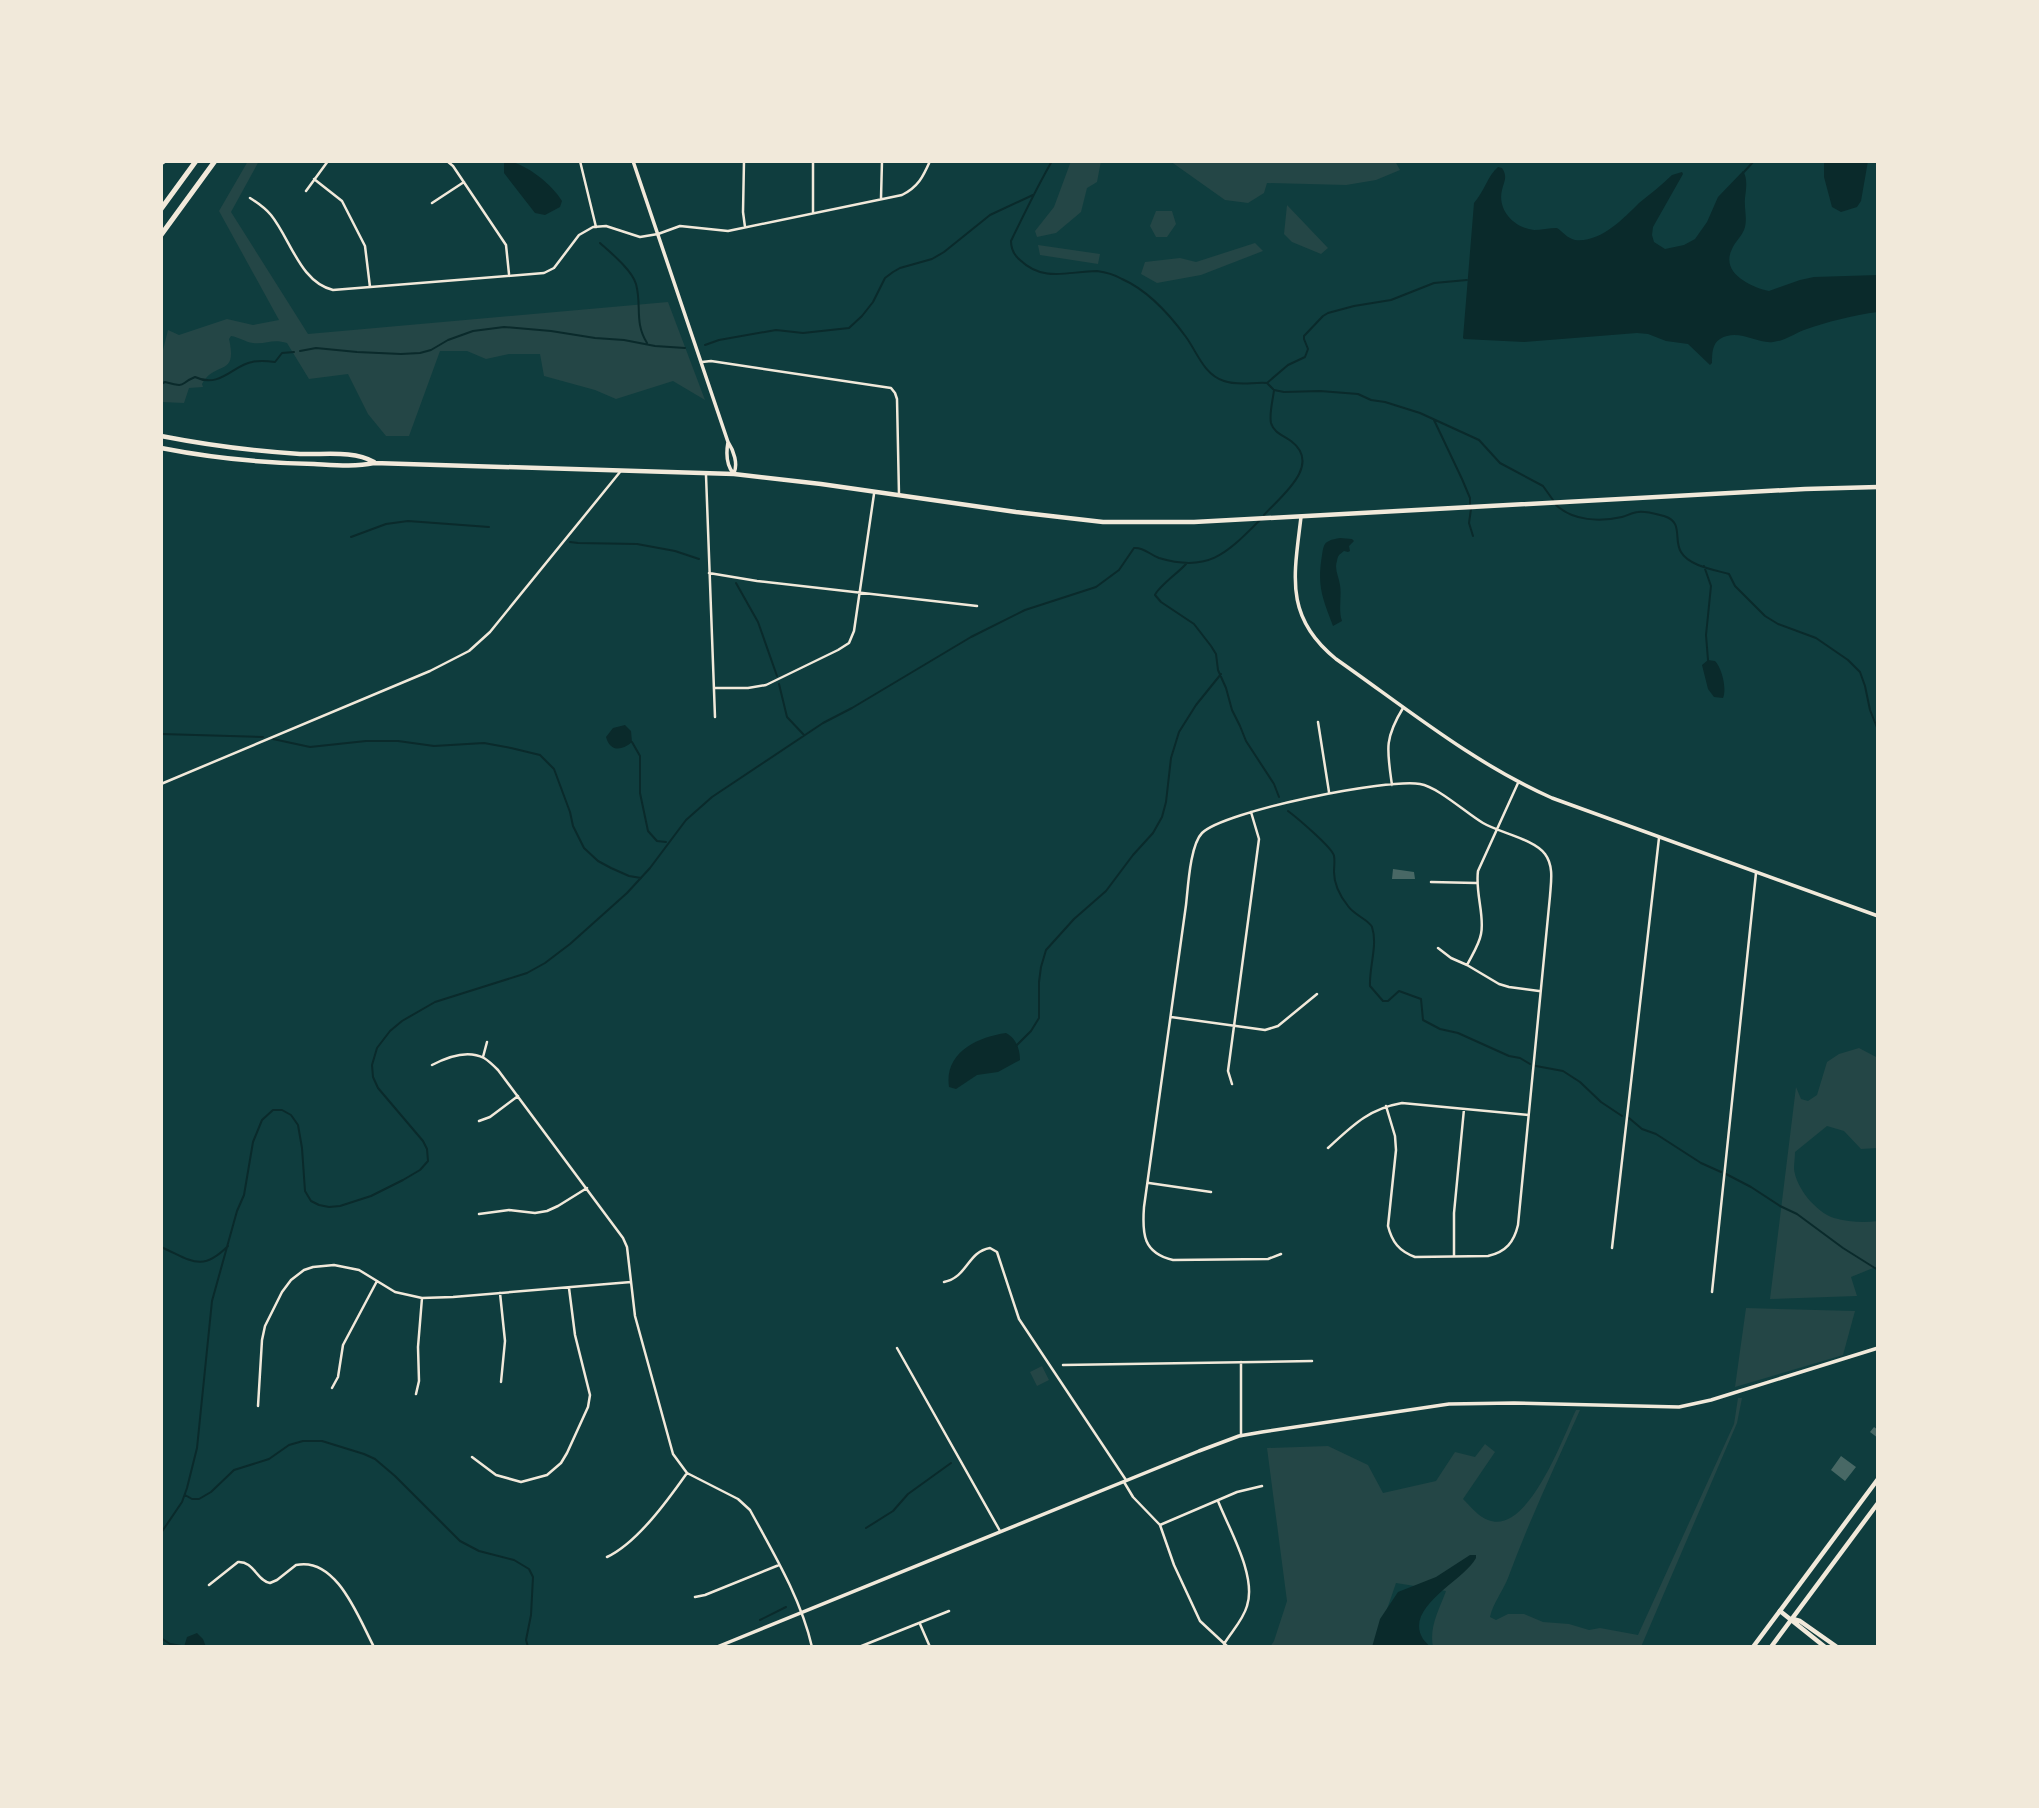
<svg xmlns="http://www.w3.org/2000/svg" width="2039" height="1808" viewBox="0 0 2039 1808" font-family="'Archivo Narrow',sans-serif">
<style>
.green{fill:#244646}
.water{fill:#0a2a2b}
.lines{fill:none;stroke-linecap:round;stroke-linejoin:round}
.stream{stroke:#0a2a2b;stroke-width:2}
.building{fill:#486865}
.minor{stroke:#f1e9da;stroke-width:2.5}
.tertiary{stroke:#f1e9da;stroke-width:3.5}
.secondary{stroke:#f1e9da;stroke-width:3.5}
.primary{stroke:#f1e9da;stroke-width:4.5}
.trunk{stroke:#f1e9da;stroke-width:4.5}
.motorway{stroke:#f1e9da;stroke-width:5}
</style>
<rect width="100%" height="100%" fill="#0f3d3e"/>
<path class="green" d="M248 161H259L231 212 308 334 668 302 705 400 673 381 616 399 595 390 544 376 540 354H509L486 359 467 351H440L409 436H386L368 414 348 374 309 379 287 343C272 338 266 345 253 343 245 342 239 337 231 336L229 339C238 378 215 360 202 384L203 387 189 388 184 403 161 402V358L168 330 179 335 227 319 253 325 279 320 219 211Z
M1071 161H1101L1097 182 1087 188 1081 212 1056 233 1037 237 1035 231 1054 207Z
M1170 161H1395L1400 170 1376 180 1346 185 1267 183 1264 193 1248 203 1225 200Z
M1287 205 1328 248 1321 254 1292 242 1284 234Z
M1156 211H1172L1176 224 1167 237H1156L1150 226Z
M1255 243 1263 251 1201 275 1157 283 1141 274 1145 262 1180 258 1196 262Z
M1038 245 1100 254 1098 264 1040 255Z
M1859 1048 1878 1058V1148L1861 1149 1844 1131 1827 1126 1795 1152C1795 1157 1794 1163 1794 1169 1796 1188 1816 1212 1834 1218 1848 1222 1864 1223 1878 1221V1266L1851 1277 1857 1296 1770 1299 1796 1087 1801 1099 1808 1101 1817 1095 1827 1062 1839 1054Z
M1746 1308 1855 1311 1843 1355 1735 1387Z
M1042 1366 1049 1380 1037 1386 1030 1372Z
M1738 1398H1742L1737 1423 1641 1647H1433C1429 1627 1439 1610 1446 1591L1396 1583 1374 1647H1270L1274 1641 1287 1601 1267 1448 1328 1446 1368 1465 1383 1493 1436 1481 1455 1452 1475 1457 1485 1444 1495 1452 1463 1499C1470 1506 1479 1517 1488 1520 1528 1536 1563 1437 1576 1410H1580C1555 1466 1529 1521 1508 1578 1503 1591 1493 1603 1490 1617L1496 1620 1508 1614H1524L1543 1622 1569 1624 1589 1630 1600 1628 1638 1635 1734 1424Z"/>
<path class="water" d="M504 161C523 161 552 184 562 201L560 207 545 215 535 213 504 173Z
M1824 161H1868L1861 201 1857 207 1841 212 1832 207 1824 177Z
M1498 167 1502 168C1508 177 1504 181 1502 190 1497 210 1514 228 1534 230 1541 230 1549 228 1557 228 1563 232 1567 238 1575 240 1600 243 1623 219 1639 203 1650 194 1662 185 1672 175L1682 172 1683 174 1653 227 1652 235 1654 242 1665 249 1684 245 1695 239 1707 222 1718 197 1743 171C1748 179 1746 189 1745 198 1744 209 1748 220 1744 230 1741 237 1735 242 1732 249 1720 273 1751 287 1769 291L1800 280 1814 277 1878 275V312C1853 315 1827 322 1804 330 1794 334 1784 341 1773 342 1756 344 1738 328 1720 339 1712 344 1712 354 1712 363L1710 365 1688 344 1666 341 1648 334 1637 333 1524 342 1464 339 1463 338 1474 203C1484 192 1488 175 1498 167Z
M1340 538 1352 539 1354 541 1349 546 1350 551 1348 552 1344 551C1339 555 1338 555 1337 561 1334 569 1339 577 1340 585 1342 597 1338 609 1342 621L1333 626C1322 597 1317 586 1322 555 1323 550 1323 543 1329 541 1332 539 1336 539 1340 538Z
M1708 660 1715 661C1722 668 1727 689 1723 698L1714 697 1708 689 1702 665Z
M625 725 631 731 632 742C622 751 610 752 606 737L613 728Z
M1006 1033C1016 1038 1020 1049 1020 1060L998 1072 977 1075 956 1089 949 1087C944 1053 977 1037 1006 1033Z
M1470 1555H1476V1558C1465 1580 1403 1607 1423 1639 1425 1642 1428 1644 1430 1647H1372L1380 1619 1398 1592 1436 1577Z
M197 1633 203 1639 206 1647H184L187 1637Z"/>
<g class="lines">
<path class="stream" d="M1052 161C1037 187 1024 214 1011 241 1011 249 1014 255 1020 260 1044 283 1069 271 1097 271 1105 272 1115 275 1122 279 1147 290 1170 315 1186 337 1197 352 1204 375 1224 381 1238 386 1253 382 1267 383L1273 389
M1743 173 1754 161
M600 243C610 252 632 270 636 284 642 306 634 322 647 343
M705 345 719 340 776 330 803 333 849 328 862 316 873 302 885 278 893 272 900 268 932 259 944 252 990 215 1033 195
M300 351 316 348 357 352 401 354 420 353 431 350 448 340 473 331 504 327 551 331 595 338 624 340 655 346 685 348
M1267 383 1288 365 1305 357 1308 349 1304 339V336L1323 316 1328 313 1354 306 1391 300 1434 283 1467 280
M161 384 165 382C188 388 178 384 195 377 220 389 233 365 252 362 260 360 268 361 275 362L282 353 294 352
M1274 390 1284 392 1320 391 1358 394 1371 400 1385 402 1420 413 1479 440 1500 463 1543 486 1553 500
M1434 420 1462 479 1470 498V504
M1556 505C1573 521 1600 522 1622 517 1627 516 1633 512 1638 512 1646 511 1656 514 1664 516 1684 522 1673 539 1681 552 1689 566 1715 570 1729 574L1735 586 1765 616 1778 624 1816 638 1848 660 1860 672 1865 686 1870 710 1878 730
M1471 509 1469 523 1473 536
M1264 515C1280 497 1323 465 1291 441 1283 435 1274 433 1271 423 1269 413 1273 400 1274 390
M351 537 386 524 408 521 489 527
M570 542 578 543 637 544 675 551 699 559
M1186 564C1178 573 1159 586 1155 595L1161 602 1194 624 1211 646 1216 654 1218 670 1226 688 1232 710 1240 726 1246 741 1274 784 1279 797
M1704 566 1711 586 1706 635 1708 660
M736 583 758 622 777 676
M779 684 787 717 804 735
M161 734 263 737
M273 739 310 747 366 741H398L434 746 484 743 511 748 540 755 554 769 570 812 573 826 584 848 598 861 611 868 629 876 641 878
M632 742 640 756V793L648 831 657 841 666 842
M1288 811C1296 817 1333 848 1334 856 1335 861 1334 867 1334 872 1334 885 1340 896 1348 906 1354 915 1369 920 1372 927 1378 945 1369 967 1370 986L1383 1001H1388L1399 991 1421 999 1423 1020 1440 1029 1458 1033 1509 1056 1520 1058 1530 1064
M1016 1046 1031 1031 1039 1018V982L1041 967 1046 950 1074 919 1106 891 1133 855 1153 833 1162 817 1166 802 1171 758 1179 732 1196 705 1221 674
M1536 1066 1563 1071 1580 1082 1601 1102 1622 1116
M1629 1118 1642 1129 1656 1134 1701 1163 1721 1172
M1726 1174 1751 1187 1780 1206 1797 1214 1843 1248 1878 1270
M161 1247C191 1260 201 1273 228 1246
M185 1495 192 1499H199L211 1492 234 1470 269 1459 289 1445 303 1441H322L364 1454 375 1459 395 1476 460 1541 479 1551 514 1560 529 1569 533 1577 531 1615 526 1640 528 1647
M866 1528 893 1511 908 1494 951 1463
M161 1533 182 1502 187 1488 197 1448 212 1301 237 1211 244 1195 253 1142 262 1120 273 1110H282L291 1115 298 1125 302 1148 305 1191 311 1201 319 1205 329 1207 340 1206 371 1196 403 1180 420 1170 428 1161 427 1149 423 1141 378 1088 373 1077 372 1065 377 1048 390 1031 402 1021 435 1002 527 973 545 963 570 944 627 893 650 868 686 820 712 797 823 723 852 708 971 637 1025 610 1096 587 1119 570 1134 548C1144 547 1150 555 1159 558 1209 573 1227 553 1260 520
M760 1620 786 1607
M161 1638 170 1644 187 1647"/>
</g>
<path class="building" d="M1393 869 1414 872 1415 879H1392Z
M1874 1427 1878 1430V1438L1870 1432Z
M1841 1456 1856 1467 1845 1481 1831 1470Z"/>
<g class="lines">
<path class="minor" d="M447 161 453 166 506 245 509 274
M580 161 596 227
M744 161 743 212 745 227
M813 161V212
M314 179 342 201 365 246 370 287
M306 191 328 161
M250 198C258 203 265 208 271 215 291 240 300 282 333 290L544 273 554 268 579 235 593 227 606 226 640 237 658 234 680 226 728 231 902 195C918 187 923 177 930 161
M881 198 882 161
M432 203 464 182
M702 362 711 361 891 388 895 393 897 399 899 495
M706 475 715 717
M709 573 757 581 977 606
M714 688H748L766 685 838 650 849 643 854 631 874 494
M1318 722 1329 792
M161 784 430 671 469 651 490 632 620 472
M1392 785C1387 750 1384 739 1403 708
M1431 882 1476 883
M1438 948 1451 958 1467 965 1499 984 1509 987 1539 991
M1467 965C1472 955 1479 945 1481 934 1485 916 1475 893 1478 871L1518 783
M1171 1017 1265 1030 1278 1026 1317 994
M483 1057 487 1042
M432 1065C447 1057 467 1049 484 1058 489 1061 494 1066 498 1070L623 1238 627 1247 635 1316 673 1454 687 1473 738 1499 750 1510C774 1554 801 1599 812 1647
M1232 1084 1228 1071 1259 839 1251 812
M479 1121 490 1117 518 1096
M1328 1148C1352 1126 1368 1109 1402 1103L1528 1115
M1149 1183 1211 1192
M479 1214 509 1210 535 1213 547 1211 558 1206 587 1188
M1612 1248 1659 838
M1281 1254 1268 1259 1173 1260C1143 1253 1142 1234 1144 1207L1186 905C1188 888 1190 845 1202 833 1224 811 1388 778 1420 784 1438 787 1466 813 1483 823 1500 833 1534 839 1545 854 1554 866 1551 882 1550 896L1518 1225C1514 1242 1506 1252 1488 1256L1415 1257C1399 1251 1392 1242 1388 1226L1396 1150 1395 1136 1386 1106
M1454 1256V1213L1464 1109
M944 1282C968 1277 967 1252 990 1248L997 1252 1019 1319 1126 1480
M1712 1292 1756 873
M500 1293 505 1341 501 1382
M897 1348 1000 1531
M1241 1362V1436
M1063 1365 1312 1361
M332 1388 338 1377 343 1345 377 1281
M416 1394 419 1381 418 1347 422 1298
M258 1406 262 1340 265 1326 282 1292 291 1280 304 1270 313 1267 334 1265 359 1270 395 1292 422 1298 453 1297 631 1282
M472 1457 496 1475 521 1482 547 1475 561 1463 567 1453 588 1407 590 1395 575 1335 569 1288
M1124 1482 1133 1497 1160 1525 1174 1565 1200 1621 1228 1647
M1218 1501C1229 1529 1257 1576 1247 1606 1243 1620 1232 1631 1224 1644
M1160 1525 1237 1492 1262 1486
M607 1557C637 1543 668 1500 687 1473
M209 1585 238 1562C254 1561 256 1580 270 1583L277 1580 296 1565C337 1556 359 1619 374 1647
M695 1597 705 1595 779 1565
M920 1624 930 1647
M859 1647 949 1611"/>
<path class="tertiary" d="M633 161 728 442C734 451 738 464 734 473
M728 442C726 453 726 464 733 473
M1301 517C1294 576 1284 617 1336 659 1406 708 1473 763 1552 798L1878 916"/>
<path class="secondary" d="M717 1647 1199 1451 1239 1436 1262 1432 1449 1404 1514 1403 1679 1407 1711 1400 1878 1348"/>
<path class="primary" d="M1780 1611 1825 1647
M1793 1619 1800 1621 1837 1647"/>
<path class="trunk" d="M161 436C207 445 253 451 300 454 324 455 353 450 374 462
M161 448C212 458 262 463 314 464 334 465 355 467 374 463L734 474 821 484 1016 512 1103 522H1194L1805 489 1878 487
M1753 1647 1878 1479
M1771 1647 1878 1503"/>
<path class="motorway" d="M161 163 164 161
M161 209 196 161
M161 235 215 161"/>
</g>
<rect width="2039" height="1808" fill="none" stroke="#f1e9da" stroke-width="326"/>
</svg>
